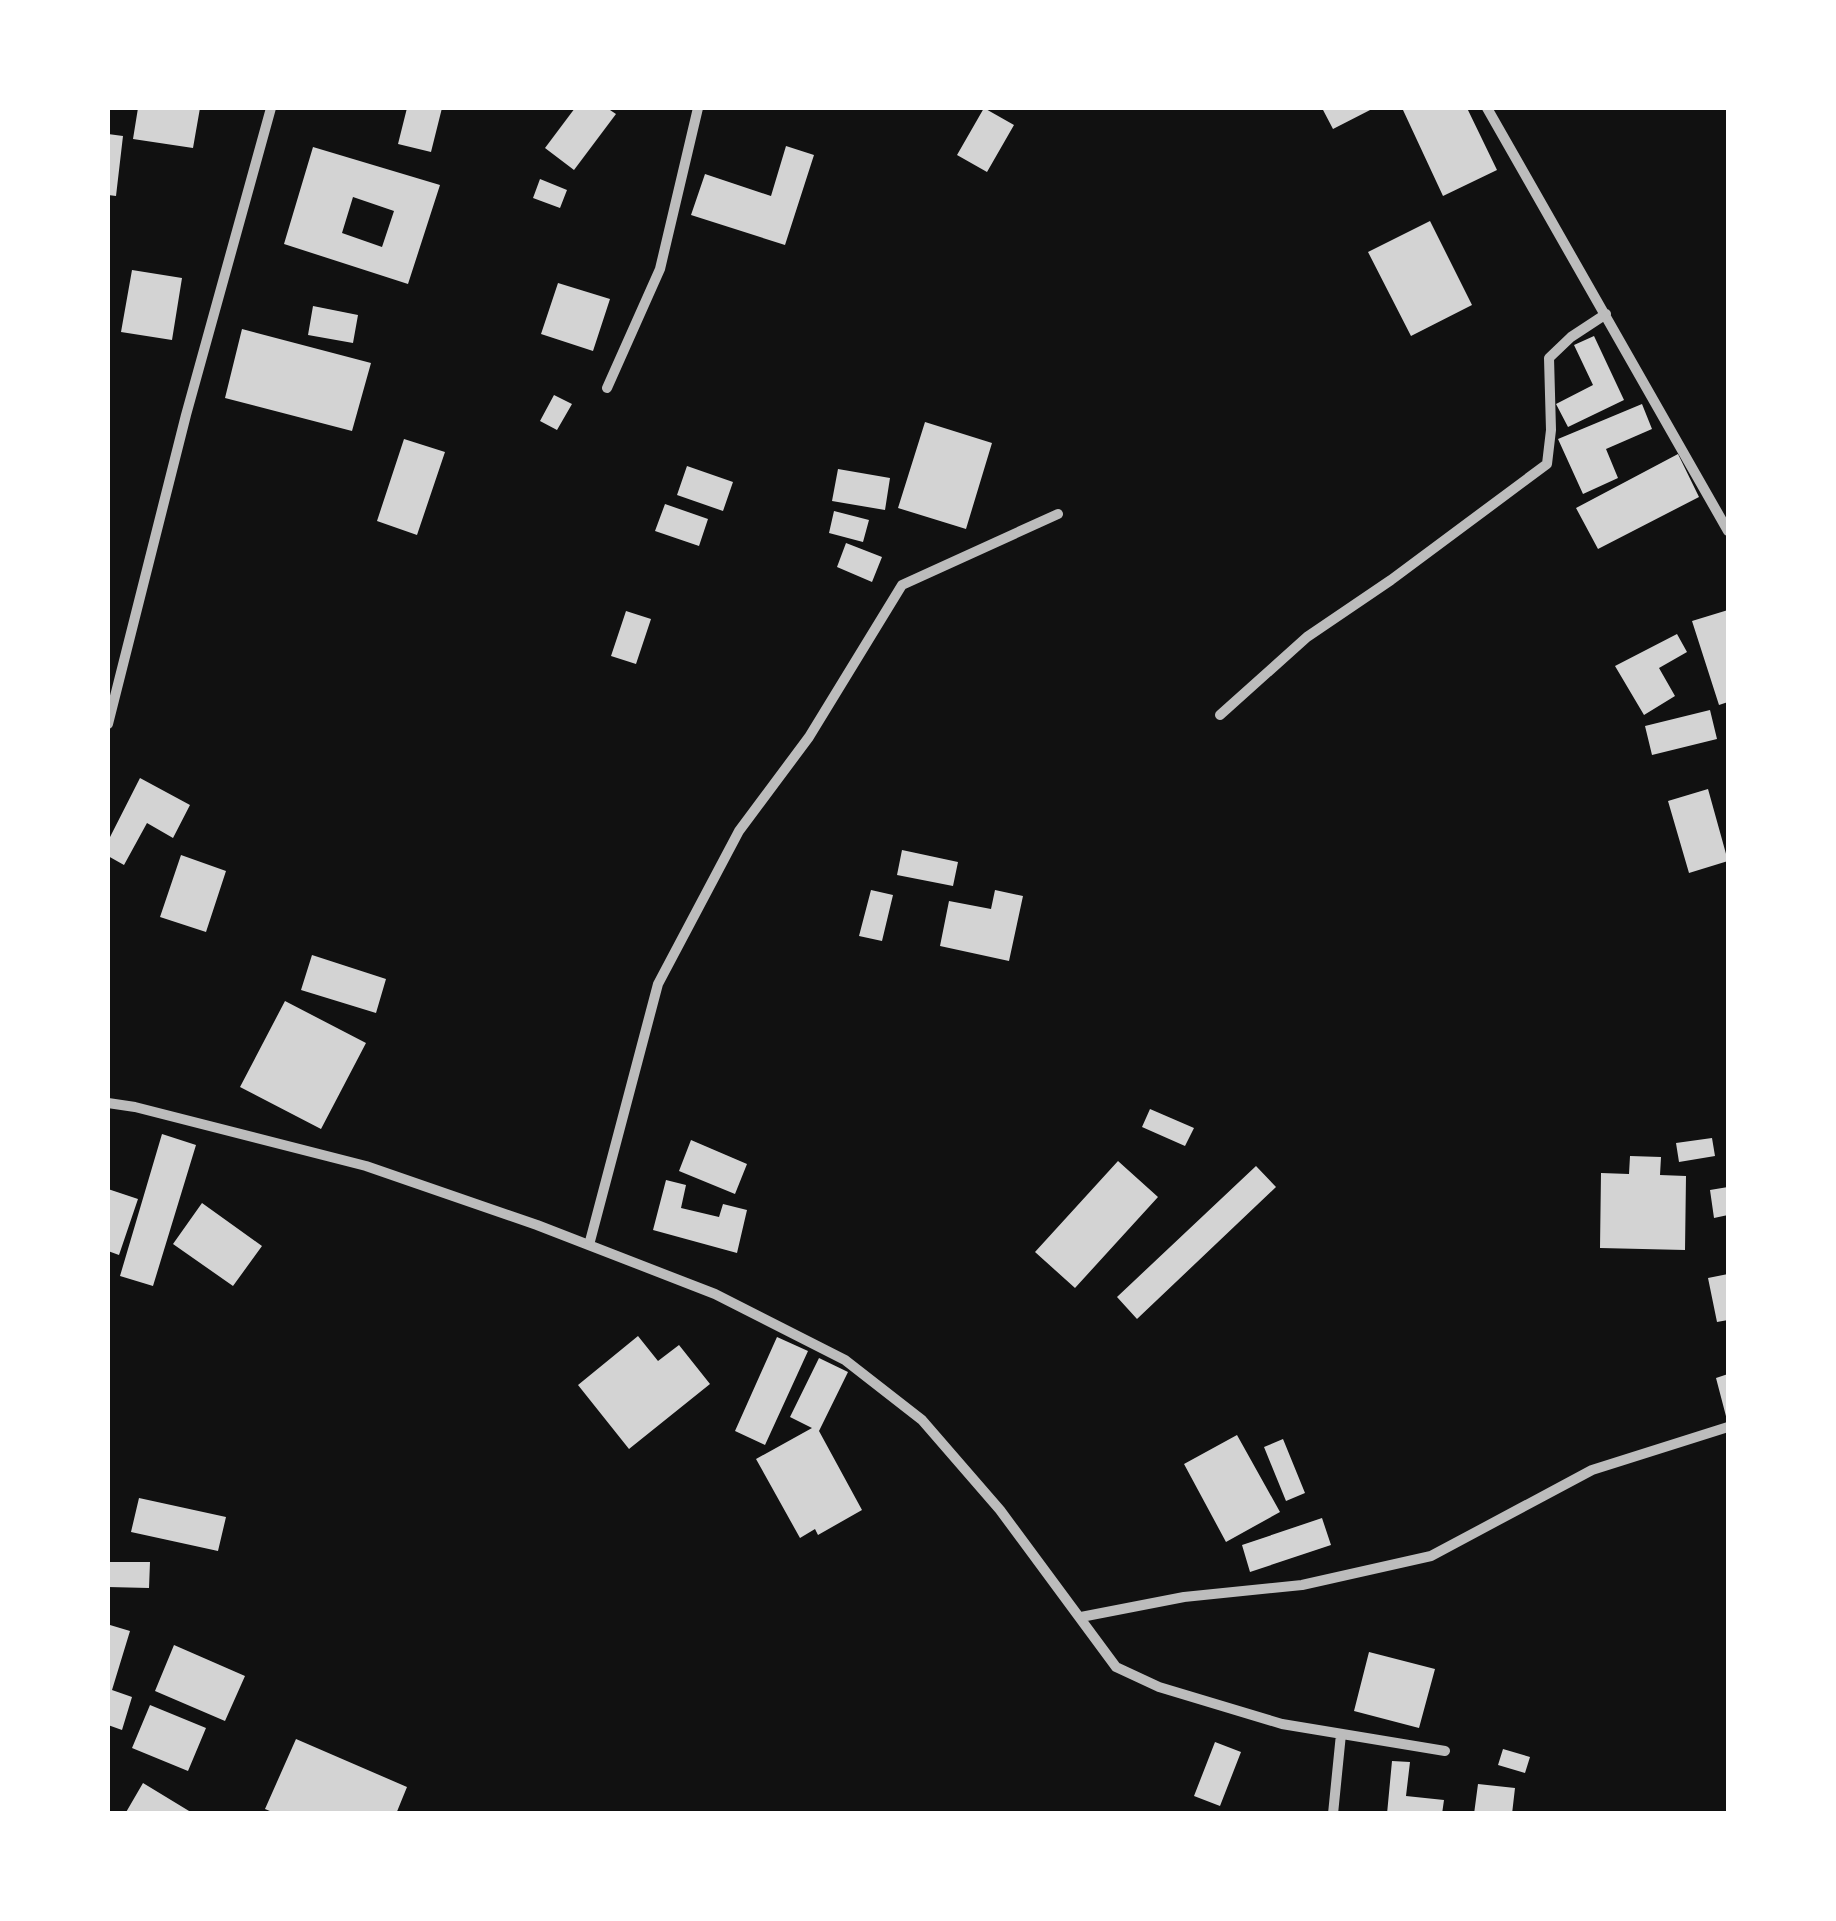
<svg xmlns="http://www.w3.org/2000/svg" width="1836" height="1921" viewBox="0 0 1836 1921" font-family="Signika,sans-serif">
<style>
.building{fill:#d3d3d3;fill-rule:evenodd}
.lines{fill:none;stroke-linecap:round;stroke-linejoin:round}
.minor{stroke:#bcbcbc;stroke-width:10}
</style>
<rect width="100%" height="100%" fill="#111"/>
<path class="building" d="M138 108H200L193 148 133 139Z
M407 108H442L431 152 398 144Z
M575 108H607L616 114 574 170 545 148Z
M984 108 1014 125 987 172 957 155Z
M1322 108H1374L1333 129Z
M1407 108H1467L1497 170 1443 196 1403 110Z
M108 134 123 136 116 196 108 195Z
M786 146 814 155 785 245 691 215 705 174 771 196Z
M313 147 440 185 408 284 284 244ZM353 197 394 211 382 247 342 233Z
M540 179 567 190 560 208 533 198Z
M1430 221 1472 305 1411 336 1368 252Z
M132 270 182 278 172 340 121 332Z
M558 283 610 299 593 351 541 334Z
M313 306 358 315 353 343 308 335Z
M242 329 371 363 352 431 225 398Z
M1594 336 1624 400 1568 427 1556 404 1593 385 1574 345Z
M554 395 572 404 557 430 540 421Z
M1642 404 1652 429 1606 449 1618 478 1583 494 1558 439Z
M925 422 992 443 966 529 898 508Z
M404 439 445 452 417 535 377 521Z
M1678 454 1699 497 1598 549 1576 508Z
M687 466 733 482 723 511 677 495Z
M838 469 890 478 885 510 832 501Z
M665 504 708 519 699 546 655 531Z
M834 511 869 520 863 542 829 533Z
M846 543 882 557 872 582 837 567Z
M1728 610V702L1719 705 1692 621Z
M626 611 651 619 636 664 611 656Z
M1677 634 1687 652 1659 668 1675 696 1644 715 1615 666Z
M1710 710 1717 739 1652 755 1645 726Z
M140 778 190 805 173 838 147 823 124 865 108 856V841Z
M1708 789 1728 861 1689 873 1668 801Z
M902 850 958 862 953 886 897 875Z
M181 855 226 871 206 932 160 917Z
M871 890 893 895 882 941 859 936Z
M995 890 1023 896 1009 961 940 946 949 901 991 909Z
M312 955 386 979 376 1013 301 990Z
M285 1001 366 1043 321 1129 240 1087Z
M1150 1109 1194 1128 1185 1146 1142 1127Z
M162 1134 196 1145 153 1286 120 1276Z
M1712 1138 1715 1156 1679 1162 1676 1143Z
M691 1140 747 1164 735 1194 679 1171Z
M1630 1156 1661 1157 1660 1175 1686 1176 1685 1250 1600 1248 1601 1173 1629 1174Z
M1118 1161 1158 1197 1075 1288 1035 1252Z
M1256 1166 1276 1187 1137 1319 1117 1297Z
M666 1180 686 1185 681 1208 719 1217 723 1204 747 1210 737 1253 653 1230Z
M1728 1187V1215L1714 1218 1710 1190Z
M108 1189 138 1199 119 1255 108 1251Z
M202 1203 262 1246 233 1286 173 1244Z
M1728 1274V1320L1717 1322 1708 1278Z
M638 1336 658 1361 679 1345 710 1384 629 1449 578 1385Z
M777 1337 808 1351 765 1445 735 1431Z
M819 1358 848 1372 819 1431 862 1510 818 1535 815 1529 800 1538 756 1459 812 1428 790 1417Z
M1728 1374V1419L1727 1420 1716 1378Z
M1237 1435 1280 1512 1226 1542 1184 1464Z
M1283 1439 1305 1493 1286 1501 1264 1447Z
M139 1498 226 1517 218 1551 131 1532Z
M1322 1518 1331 1545 1250 1572 1242 1545Z
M108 1562H150L149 1588 108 1587Z
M110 1625 130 1631 112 1690 132 1697 122 1730 108 1725Z
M174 1645 245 1676 225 1721 155 1691Z
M1369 1652 1435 1669 1419 1728 1354 1711Z
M150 1705 206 1728 188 1771 132 1748Z
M296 1739 407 1787 396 1814H277L265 1809Z
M1215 1742 1241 1752 1220 1806 1194 1796Z
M1503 1749 1530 1757 1525 1773 1498 1765Z
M1392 1761 1410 1762 1406 1796 1444 1800 1442 1814H1387Z
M143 1783 194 1814H125Z
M1478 1784 1515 1788 1512 1814H1474Z"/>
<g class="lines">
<path class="minor" d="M1487 108 1728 531
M607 388 660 269 698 108
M1220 715 1307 637 1391 580 1547 464 1551 430 1549 358 1571 337 1606 314
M108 724 186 415 271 108
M108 1103 135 1107 366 1166 537 1225 715 1294 845 1360 922 1420 1000 1510 1116 1667 1159 1687 1282 1724 1445 1751
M589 1245 658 984 739 831 809 737 902 585 1058 514
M1081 1617 1184 1597 1302 1585 1431 1556 1592 1470 1728 1427
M1333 1814 1341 1734"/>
</g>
<rect width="1836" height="1921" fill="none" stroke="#ffffff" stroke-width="220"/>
</svg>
